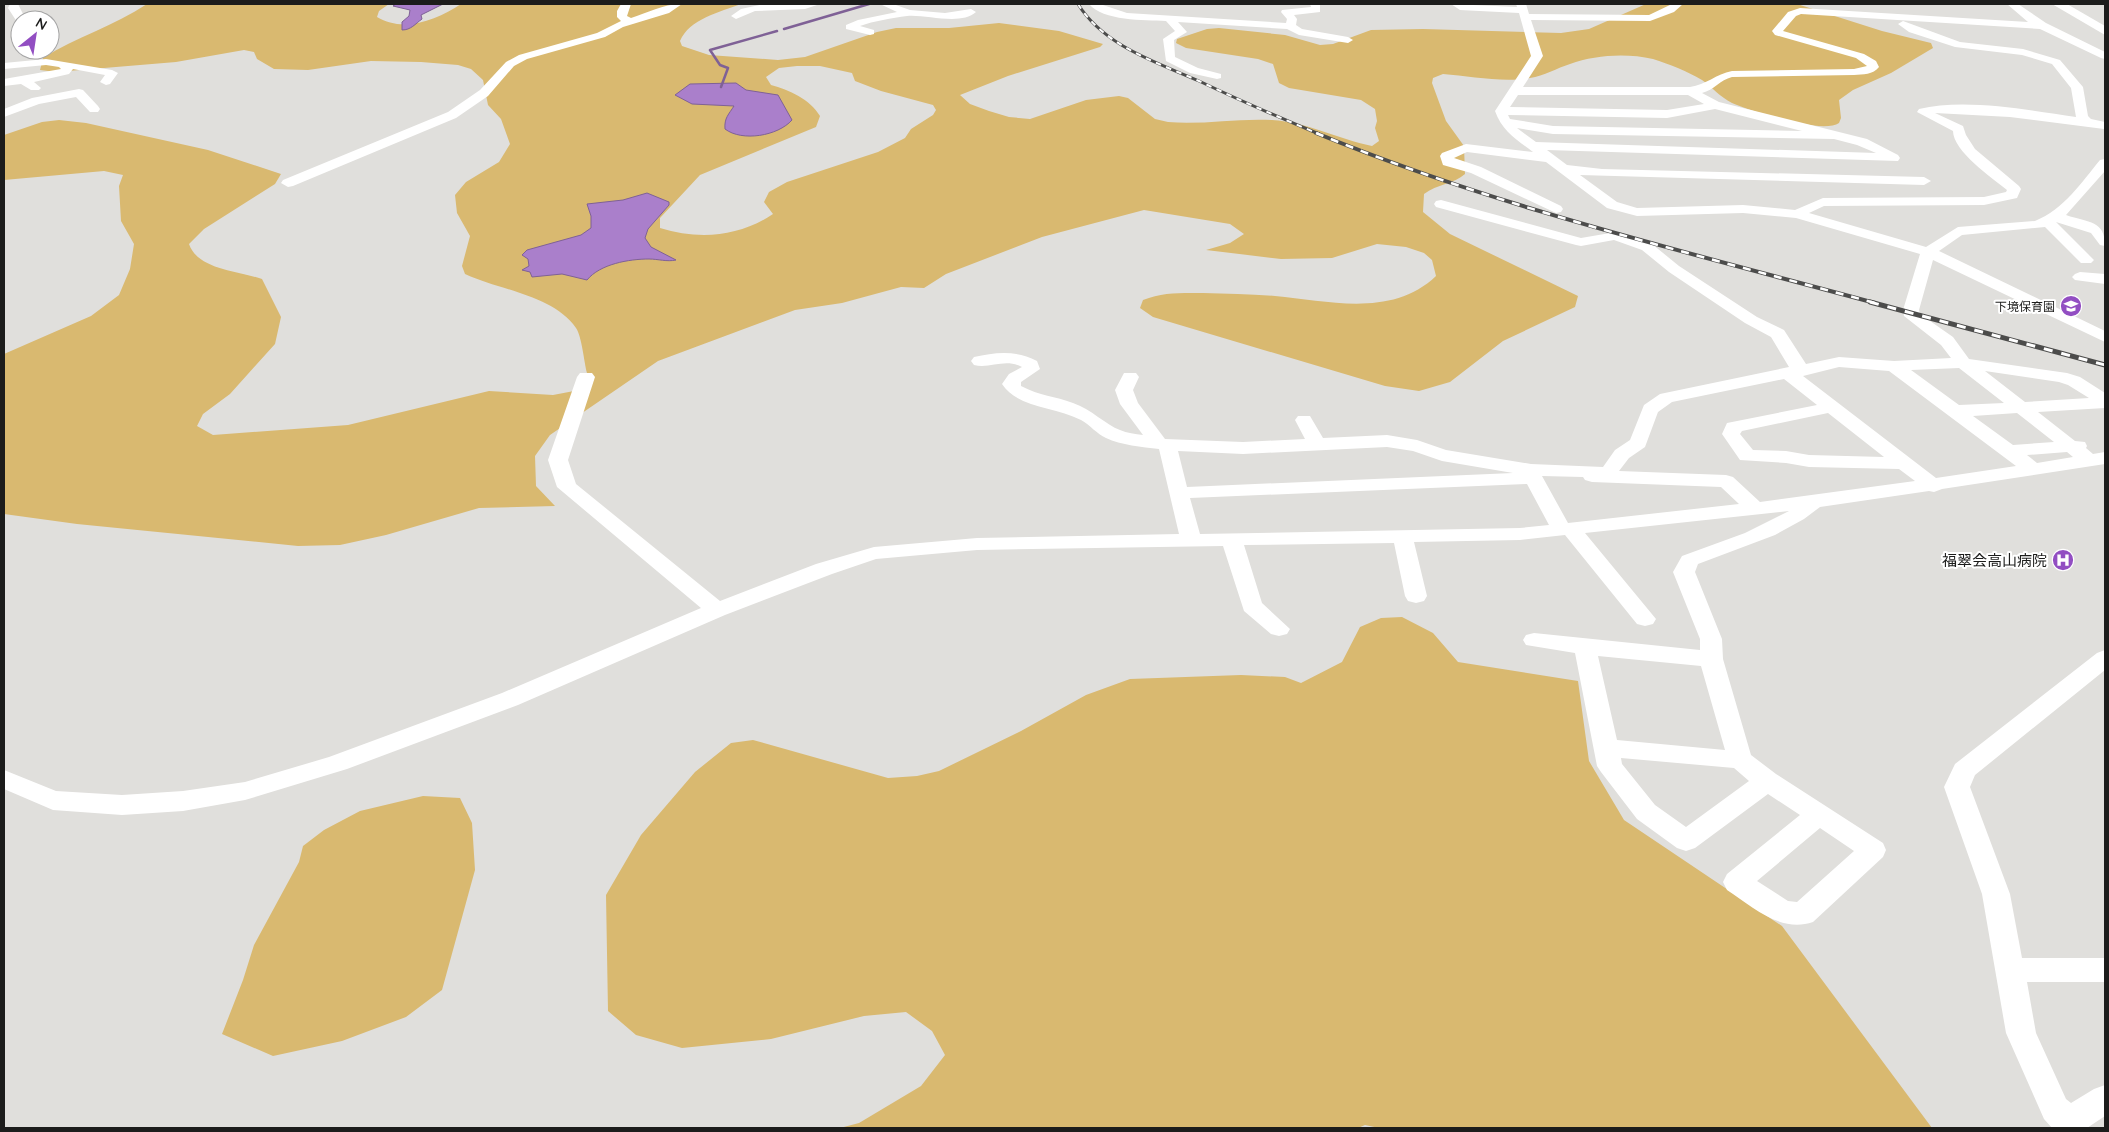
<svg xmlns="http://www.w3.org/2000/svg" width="2109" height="1132" viewBox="0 0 2109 1132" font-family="Quicksand,'Noto Sans JP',sans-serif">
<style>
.green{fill:#d9b970;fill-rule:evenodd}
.water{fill:#aa7fcb;stroke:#7f6196}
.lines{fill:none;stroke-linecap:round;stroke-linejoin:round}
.stream{stroke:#7f6196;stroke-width:2.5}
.minor{fill:#fff;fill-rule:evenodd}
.major{fill:#fff;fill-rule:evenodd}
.rail-far2-casing{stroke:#4c4c4b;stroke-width:3}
.rail-far1-casing{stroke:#4c4c4b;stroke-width:4}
.rail-casing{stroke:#4c4c4b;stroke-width:5}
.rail-far2{stroke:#fff;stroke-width:2;stroke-dasharray:5.5;stroke-linecap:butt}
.rail-far1{stroke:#fff;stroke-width:2.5;stroke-dasharray:8;stroke-linecap:butt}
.rail{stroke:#fff;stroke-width:3;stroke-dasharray:9;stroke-linecap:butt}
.labels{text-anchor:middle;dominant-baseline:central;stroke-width:4;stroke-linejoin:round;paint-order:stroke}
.far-poi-label{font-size:12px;fill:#1c1c1b;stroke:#fff;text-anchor:end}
.poi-label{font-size:15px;fill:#1c1c1b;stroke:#fff;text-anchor:end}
</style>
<rect width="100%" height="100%" fill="#e0dfdc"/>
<path class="green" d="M147 4H389L379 11 377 17C403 33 437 20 461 4H741C720 12 689 19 680 41L682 46 709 55 778 60 805 57 877 32 896 28H949L999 23 1059 31 1103 44 1100 47 1008 76 960 95 970 104 989 111 1009 117 1030 119 1086 100 1119 96 1128 98 1155 119 1168 122C1202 125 1237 118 1272 120 1307 122 1338 139 1372 146L1379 141 1375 128 1377 121 1375 109 1361 100 1289 88 1279 83 1273 64 1258 59 1186 48 1176 43 1177 39 1207 29 1219 28 1285 35 1320 45 1333 44 1371 30 1423 29 1561 33 1589 29 1646 4H1797L1882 31 1931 43 1933 48 1891 73 1853 90 1839 100 1841 118 1839 123C1822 135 1751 111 1732 103 1720 97 1712 87 1702 80 1687 71 1669 64 1653 59 1626 53 1595 55 1570 64 1557 68 1544 76 1530 78 1503 83 1470 76 1443 74L1433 78 1432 83 1446 121 1464 146 1465 174C1454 184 1437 184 1424 194L1423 212 1450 234 1578 296 1575 307 1503 341 1450 382 1419 391 1385 386 1153 317 1140 308 1143 300C1163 292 1182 293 1203 293 1227 294 1251 294 1275 296 1329 301 1392 318 1436 276L1432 260 1424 253 1406 247 1377 244 1332 258 1281 259 1206 250 1230 243 1244 234 1230 224 1144 210 1042 237 946 274 924 288 901 287 842 303 795 310 658 361 550 435 535 456 536 486 555 506 479 508 386 535 340 545 298 546 77 524 4 514V354L91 316 119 295 130 269 134 244 121 221 119 186 123 175 104 171 4 180V135L42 122 59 120 86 123 208 150 281 174 275 184 204 229 189 244C198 270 239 271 262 279L281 317 275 344 230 394 203 414 197 426 213 435 348 425 489 391 553 395 574 391 587 373C584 362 582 337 576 328 553 295 499 290 465 274L462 266 470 236 457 213 455 195 466 182 499 162 510 144 501 119 488 105 483 80 471 69 458 65 421 62 371 61 308 70 274 69 257 59 254 52 244 50 176 62 56 72 40 70 43 58C76 37 114 26 147 4ZM797 66H820L852 73 855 81 881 91 933 105 936 110 933 115 911 129 905 138 878 152 787 182 769 192 764 202 773 214C739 237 699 240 660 228V218L700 175 816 127 820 116C810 99 789 90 771 85L766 77 779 68Z
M1402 617 1433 633 1458 662 1578 681 1589 761 1624 820 1782 926 1932 1128H1379L1365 1125 1358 1128H840L859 1123 921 1086 945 1055 932 1031 906 1012 864 1016 771 1039 682 1048 636 1035 608 1011 606 895 641 835 695 772 731 743 753 740 888 778 917 776 939 771 1021 731 1086 695 1130 679 1241 675 1285 677 1301 683 1342 662 1360 627 1381 618Z
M423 796 460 798 472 823 475 870 442 990 406 1017 342 1041 273 1056 222 1034 243 980 254 945 299 862 303 846 324 830 360 811Z"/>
<path class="water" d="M396 4H443L421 15 422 19C415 24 411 30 402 30V22L409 16 410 10 393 6Z
M736 83 746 90 778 95 792 120C778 136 742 142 725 129 724 118 729 114 734 106L692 104 675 95 690 84Z
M647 193 669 202V205L648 229 645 238 651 247 676 260C667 262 658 259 649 259 629 259 600 264 587 280L562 274 532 277 530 272 522 270 529 266 528 259 522 255 527 250 581 235 591 228V216L587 204 623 200Z"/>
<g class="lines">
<path class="stream" d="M784 29 869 4
M721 87 728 68 720 65 710 50 777 31"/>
<path class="minor" d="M10 4H18L26 20 17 22 8 8Z
M621 4H631L627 16 631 18C647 13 666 3 682 4L669 13 623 27 605 37 527 59 514 66 488 96 456 118 293 186 288 187 281 183 283 180 448 112 480 90 506 62 519 55 597 33 621 21 617 17V11Z
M764 4H820L805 9 755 11 736 19 731 16 741 9Z
M880 4H893L910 10 945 13 971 9 976 12C961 26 925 14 907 16 892 18 874 21 860 26L874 30V34L870 35 846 29V25L858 20 897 12Z
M1089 4H1100L1127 13 1286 23 1287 19 1281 12 1282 10 1311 7 1310 4H1320V12L1294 15 1297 19 1296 25 1302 29 1348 37 1353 40 1348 43 1299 35 1287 29 1178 22 1187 32 1174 40 1175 57 1198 68 1221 74V78L1217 79 1190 73 1166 61 1163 39 1175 31 1166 21C1144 20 1103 21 1089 4Z
M1451 4 1517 7 1516 4H1526L1529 14 1649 15 1672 4H1683L1674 12 1650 21 1531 20 1543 56 1523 87H1690C1706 85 1716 74 1732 71L1854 69 1867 66 1856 58 1775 35 1772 31 1788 12 1800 8 2028 22 2007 4H2018L2046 23 2105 52V59L2101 58 2040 29 1801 14 1796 16 1783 31 1864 54 1876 61 1879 67C1873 75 1863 74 1854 75L1732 77C1720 80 1714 90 1702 93L1719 102 1867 139 1898 155 1900 158 1898 161 1547 150 1567 165 1602 169 1924 177 1931 181 1924 185 1580 175 1617 202 1637 208 1743 205 1795 210 1823 198 1984 197 2006 192 2007 190C1992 178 1953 151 1953 131L1917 112 1919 109C1965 98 2028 110 2076 117L2071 88 2052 64 2022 55 1955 47 1909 32 1898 24 1903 21 1960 42 2023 49 2060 60 2083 87 2088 116 2091 119 2105 122 2104 129 2010 117 1935 113 1963 126 1966 135 1975 149 2019 186 2021 189 2017 198 1984 205 1824 206 1809 213 1926 247 1958 227 2035 221C2064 209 2081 183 2100 160L2105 159V171L2066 215C2089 223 2105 220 2105 246L2100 245 2091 233 2056 222 2094 260 2091 263H2081L2045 227 1962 235 1939 251 2105 331V342L1933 260 1919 310 1920 314 1953 337 1969 359 2067 373 2080 377 2105 393V408L2038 412 2075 441 2085 442 2087 446 2086 448 2093 454 2105 452V464L1942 489 1934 492 1929 491 1820 507 1804 519 1775 535 1698 564 1695 572 1722 639 1723 659 1751 755 1776 774 1883 843 1886 850 1883 857 1813 922C1780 933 1753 907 1727 890L1723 882 1727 874 1800 815 1768 794 1695 848 1686 851 1677 848 1637 819 1601 772 1597 766 1575 653 1526 645 1523 640 1526 635 1534 633 1700 650V639L1673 572 1682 556 1745 533 1789 511 1585 533 1656 619 1653 624 1645 626 1637 624 1565 535 1520 540 1414 542 1427 596 1424 601 1416 603 1408 601 1405 596 1394 543 1244 545 1262 603 1290 629 1287 634 1279 636 1271 634 1244 611 1223 546 977 550 876 559 832 574 725 615 518 705 347 769 245 800 183 811 122 815 53 810 4 789V770L56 791 122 795 183 791 245 782 329 757 502 693 701 608 557 487 548 460 577 377 580 373H592L595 377 568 460 576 484 720 601 816 564 874 547 977 538 1179 534 1159 449C1142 447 1121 445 1106 438 1097 434 1090 425 1081 420 1054 406 1019 409 1002 384L1009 374 1022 367C1005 358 990 369 974 365L971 361 974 357C996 352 1016 350 1037 361L1040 369 1021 382V386C1040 396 1055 396 1073 403 1091 409 1106 425 1120 430 1127 433 1135 434 1143 435L1120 404 1115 390 1124 373H1136L1139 377 1133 390 1138 403 1165 439 1243 442 1305 439 1295 420 1298 416H1310L1323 438 1387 435 1417 440 1446 450 1531 464 1603 467 1615 450 1630 440 1644 405 1660 394 1789 367 1771 337 1745 323 1669 272 1642 250 1614 240 1581 246 1576 245 1436 207 1434 204 1436 201 1441 200 1581 238 1616 232 1652 244 1679 266 1757 317 1784 330 1806 364 1839 357 1894 361 1951 358 1941 345 1904 316 1903 310 1920 254 1796 218 1743 213 1637 216 1607 208 1546 162 1467 152 1454 158 1481 167 1561 206 1563 209 1561 212 1556 213 1471 173 1443 165 1440 156 1442 153 1466 144 1533 152C1517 140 1502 131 1495 111L1531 56 1519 13 1460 10ZM1518 95H1688L1704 104 1667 110 1510 107ZM1715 109 1802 131 1553 126 1510 119 1508 115 1667 118ZM1517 128 1553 134 1834 139 1857 145 1876 153 1536 142ZM1839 367 1889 371 2016 466 1936 478 1803 376ZM1959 368 2004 403 1959 405 1911 370ZM1985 371 2059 382 2068 385 2089 398 2025 402ZM1784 379 1817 405 1727 423 1722 434 1740 460 1786 463 1809 467 1899 469 1915 481 1760 502 1733 477 1726 475 1619 471 1629 458 1645 447 1658 412 1672 402ZM1828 413 1884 457 1809 455 1786 451 1753 450 1740 434 1742 431ZM2017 413 2054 442 2013 445 1973 416ZM1387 447 1413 451 1442 461 1513 473 1187 487 1178 451 1243 454ZM2067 452 2073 457 2037 463 2027 455ZM1542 476 1583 477 1585 480 1592 482 1721 487 1739 504 1568 523ZM1527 484 1549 525 1520 528 1200 534 1190 498ZM1598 656 1701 666 1725 750 1617 740ZM1621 758 1734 768 1749 781 1686 827 1655 805 1622 764ZM1820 828 1854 851 1797 902 1788 901 1757 881Z
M46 59 112 70 118 73 110 84 106 85 100 82 105 75 73 69 69 74 34 82 41 88 39 90H31L21 84 4 86V79L61 69 59 67 46 65 4 69V63Z
M79 89 83 90 98 106 100 109 98 112H90L76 97 39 104 4 117V109L32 98Z
M2080 272 2105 274V284L2075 280 2072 277 2075 274Z
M2105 650V670L1975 775 1970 787 2010 894 2022 958H2105V982H2027L2036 1033 2066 1099 2071 1103 2094 1089 2105 1085V1116L2087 1128H2052L2044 1119 2006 1033 1982 894 1944 787 1955 764 2097 653Z"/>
<path class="major" d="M2052 4H2067L2105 26V35Z"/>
<g class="rail-far2-casing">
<path id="rail-far2" d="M1078 4C1104 46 1156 62 1199 81 1239 100 1278 117 1319 134"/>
</g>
<g class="rail-far1-casing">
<path id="rail-far1" d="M1316 133C1496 207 1687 252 1875 303"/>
</g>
<g class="rail-casing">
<path id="rail" d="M1870 302 2105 365"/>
</g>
<use href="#rail-far2" class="rail-far2"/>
<use href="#rail-far1" class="rail-far1"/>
<use href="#rail" class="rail"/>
</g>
<defs>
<g id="school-disc" transform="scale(1.125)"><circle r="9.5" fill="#924ec2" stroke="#fff"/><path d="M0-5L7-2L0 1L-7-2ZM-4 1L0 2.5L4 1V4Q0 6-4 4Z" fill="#fff"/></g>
<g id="hospital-disc" transform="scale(1.125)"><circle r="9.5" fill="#924ec2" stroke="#fff"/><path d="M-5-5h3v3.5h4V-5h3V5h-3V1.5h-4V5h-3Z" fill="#fff"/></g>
</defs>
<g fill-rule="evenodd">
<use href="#school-disc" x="2071" y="306"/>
<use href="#hospital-disc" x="2063" y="560"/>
</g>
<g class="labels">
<g class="far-poi-label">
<text x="2055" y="306">下境保育園</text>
</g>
<g class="poi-label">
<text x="2047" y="560">福翠会高山病院</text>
</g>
</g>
<rect width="2109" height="1132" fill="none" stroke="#1c1c1b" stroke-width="10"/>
<g transform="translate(35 35) rotate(30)"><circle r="24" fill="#ffffff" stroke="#a4a4a4"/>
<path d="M0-4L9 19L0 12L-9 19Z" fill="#924ec2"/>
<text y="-8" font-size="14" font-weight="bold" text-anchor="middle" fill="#1c1c1b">N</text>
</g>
</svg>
